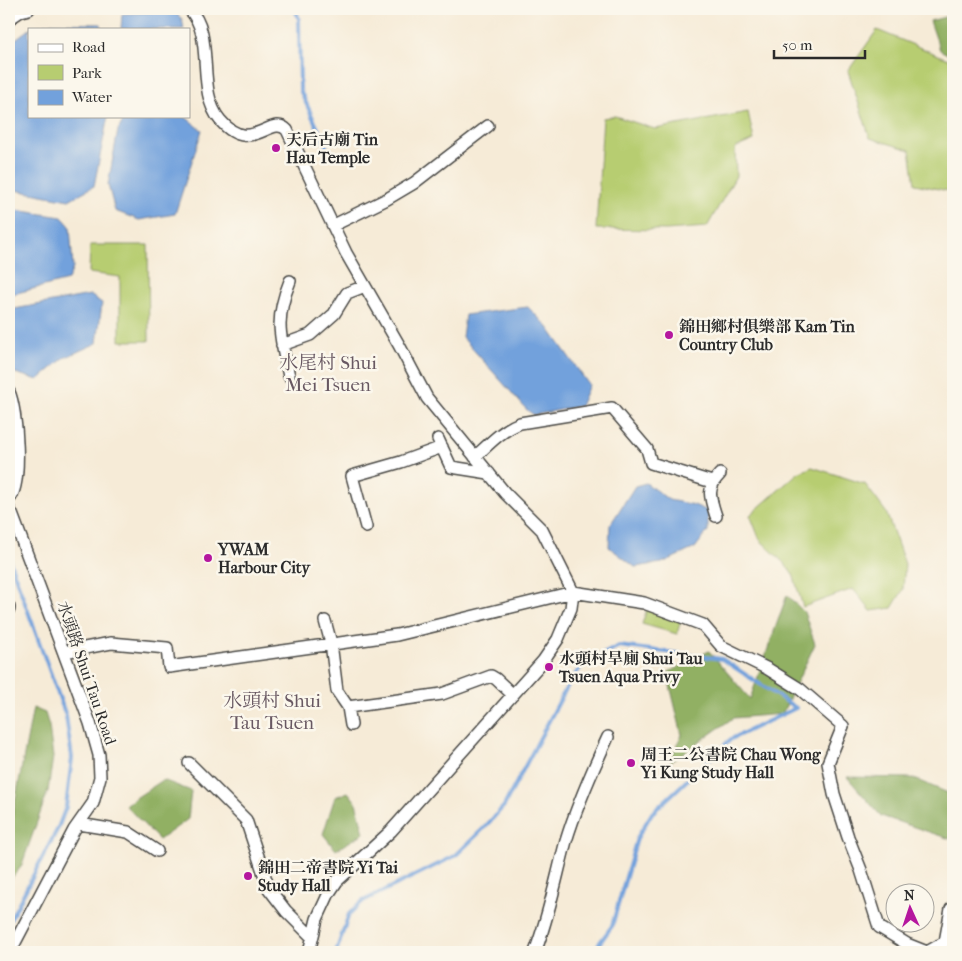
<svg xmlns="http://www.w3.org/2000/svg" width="962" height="961" viewBox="0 0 962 961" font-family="'IM FELL French Canon','Noto Serif TC',serif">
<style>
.green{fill:#b7cd71;stroke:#717c4e}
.forest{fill:#91b063;stroke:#5e6e47}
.water{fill:#72a1dc;stroke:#4e6684}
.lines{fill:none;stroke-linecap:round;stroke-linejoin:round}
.stream{stroke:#72a1dc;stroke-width:4}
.minor-casing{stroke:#494845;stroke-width:14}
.minor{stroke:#fff;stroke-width:11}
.poi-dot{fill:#b5179e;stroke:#fbf7ec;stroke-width:2}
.labels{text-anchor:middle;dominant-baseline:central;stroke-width:5;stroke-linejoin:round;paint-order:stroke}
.poi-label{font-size:16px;font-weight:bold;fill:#2b2b2b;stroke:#fbf7ec;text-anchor:start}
.street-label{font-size:16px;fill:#2b2b2b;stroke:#fbf7ec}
.quarter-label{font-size:19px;fill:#685862;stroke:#fbf7ec}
</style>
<rect width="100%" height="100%" fill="#fbf7ec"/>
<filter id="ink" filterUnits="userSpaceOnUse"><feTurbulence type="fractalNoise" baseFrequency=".02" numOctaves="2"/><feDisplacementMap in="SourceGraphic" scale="10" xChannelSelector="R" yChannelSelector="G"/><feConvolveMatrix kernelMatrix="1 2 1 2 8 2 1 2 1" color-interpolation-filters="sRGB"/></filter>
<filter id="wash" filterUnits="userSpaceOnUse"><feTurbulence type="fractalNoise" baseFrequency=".0096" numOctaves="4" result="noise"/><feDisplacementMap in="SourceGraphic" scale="20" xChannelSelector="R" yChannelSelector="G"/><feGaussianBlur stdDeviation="1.12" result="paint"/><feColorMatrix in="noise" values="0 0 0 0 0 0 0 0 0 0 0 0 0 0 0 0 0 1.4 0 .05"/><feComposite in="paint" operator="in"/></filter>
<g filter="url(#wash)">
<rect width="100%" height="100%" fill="#f6ebd7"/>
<path class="green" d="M877 30 953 61V192L915 184 910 150 870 138 848 71Z
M748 112 754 140 735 148 736 176 707 227 666 230 596 229 603 118 615 116 655 129Z
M90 245H148L149 341H120V277L89 273Z
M812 467 865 484 886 512 905 564 903 590 892 608 871 611 853 589 803 607 793 574 784 563 760 540 750 515 798 473Z
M647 609 681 620 677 634 642 624Z"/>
<path class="forest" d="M953 10V57L940 50 930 21 945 17Z
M787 595 804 612 815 644 782 714 733 718 669 763 682 735 667 673 709 651 750 699Z
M33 708 45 713 49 726 53 757 48 791 21 867 9 881V826L13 813Z
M847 777 912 778 953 795V840L881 816Z
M163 780 191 791 188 819 159 840 125 805Z
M348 792 356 802 364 833 336 850 323 834 335 797Z"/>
<path class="water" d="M174 11 182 19 184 29H121L122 14Z
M51 23 101 24 102 29H29Z
M29 29V116H108L94 186 69 200 9 189V44Z
M126 116H184L202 130 175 214 139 220 115 211 108 185 118 130Z
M9 209 62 217 70 226 73 268 68 280 9 295Z
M90 295 102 303 97 343 64 358 38 380 9 371V310Z
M528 307 547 326 589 385 580 406 534 415 527 410 462 337 465 315Z
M646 483 669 500 694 505 708 511V531L695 548 662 563 635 567 609 547 610 525 635 486Z"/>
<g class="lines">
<path class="stream" d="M295 9 299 19 300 90 326 146
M9 559 66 716 72 758 66 807 58 828 9 922
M336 952 349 914 363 901 455 856 483 829 504 806 569 683 583 664 619 646 722 659 796 708
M593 952 612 926 637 838 652 813 731 739 796 708"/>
</g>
</g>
<g filter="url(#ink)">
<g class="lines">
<g class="minor-casing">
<path id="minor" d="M189 9C216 35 195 90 220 120 251 157 271 113 287 130L346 253 399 345 427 398 505 493 542 530 573 592 571 608 558 639 543 661 391 831 337 881 329 893 317 919 309 952
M9 19 21 11 29 9
M334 225 387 199 414 183 488 126
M282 345 310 335 334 314 347 293 365 286
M289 376C280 336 274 321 290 281
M9 392C17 409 23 486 9 499
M438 439 451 467 489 473
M475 457C490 443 502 430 520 423L612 408 647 449 651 463 712 482
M9 509 12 514 90 723 99 755 100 777 93 803 74 830 10 952
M716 516C710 498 706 488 720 474
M366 527 352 476 401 462 442 447
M9 607V609
M325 621 331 643 337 691 348 707 351 725
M64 652 111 643 167 648 169 667 397 635 573 592 644 603 703 625 721 646 768 669 800 689 843 726 828 763 834 794 848 837 861 870 879 927 907 944 927 952 945 942 951 909
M348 707 442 694 491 676 496 679 513 695
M189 763 246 820 269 889 286 911 312 937
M79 824 128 832 157 851
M535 952C549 916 556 878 566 841 577 805 592 771 608 737"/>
</g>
<use href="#minor" class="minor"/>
</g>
</g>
<g class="poi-dot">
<circle cx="276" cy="148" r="5"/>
<circle cx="669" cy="335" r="5"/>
<circle cx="208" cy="558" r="5"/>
<circle cx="549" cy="667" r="5"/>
<circle cx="631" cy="763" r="5"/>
<circle cx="248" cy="876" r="5"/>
</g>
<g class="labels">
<g class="poi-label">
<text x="286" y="139">天后古廟 Tin<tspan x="286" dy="18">Hau Temple</tspan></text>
<text x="679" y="326">錦田鄉村俱樂部 Kam Tin<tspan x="679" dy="18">Country Club</tspan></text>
<text x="218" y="549">YWAM<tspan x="218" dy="18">Harbour City</tspan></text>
<text x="559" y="658">水頭村旱廁 Shui Tau<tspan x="559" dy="18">Tsuen Aqua Privy</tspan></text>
<text x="641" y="754">周王二公書院 Chau Wong<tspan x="641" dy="18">Yi Kung Study Hall</tspan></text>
<text x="258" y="867">錦田二帝書院 Yi Tai<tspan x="258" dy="18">Study Hall</tspan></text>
</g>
<g class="street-label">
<text transform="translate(87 673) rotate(71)">水頭路 Shui Tau Road</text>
</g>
<g class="quarter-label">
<text x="328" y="363">水尾村 Shui<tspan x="328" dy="22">Mei Tsuen</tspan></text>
<text x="272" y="701">水頭村 Shui<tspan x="272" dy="22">Tau Tsuen</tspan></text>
</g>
</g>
<rect width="962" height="961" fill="none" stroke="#fbf7ec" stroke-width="30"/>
<rect x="28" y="28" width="162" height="90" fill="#fbf7ec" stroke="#a8a59f"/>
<rect x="38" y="44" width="25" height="8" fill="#ffffff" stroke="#a8a59f"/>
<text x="72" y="52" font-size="15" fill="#2b2b2b">Road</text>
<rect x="38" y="65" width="25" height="15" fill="#b7cd71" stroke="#a8a59f"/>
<text x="72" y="78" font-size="15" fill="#2b2b2b">Park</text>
<rect x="38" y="90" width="25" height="15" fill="#72a1dc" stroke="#a8a59f"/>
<text x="72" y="102" font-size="15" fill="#2b2b2b">Water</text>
<g transform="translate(910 908) rotate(357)"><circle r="24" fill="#fbf7ec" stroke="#a8a59f"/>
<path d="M0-4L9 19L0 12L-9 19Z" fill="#b5179e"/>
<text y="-8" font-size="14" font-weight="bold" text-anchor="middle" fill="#2b2b2b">N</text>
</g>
<path d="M774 50v8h91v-8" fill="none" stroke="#2b2b2b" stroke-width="2.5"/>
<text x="782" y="50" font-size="15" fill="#2b2b2b" stroke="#fbf7ec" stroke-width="4" paint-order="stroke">50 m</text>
</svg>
